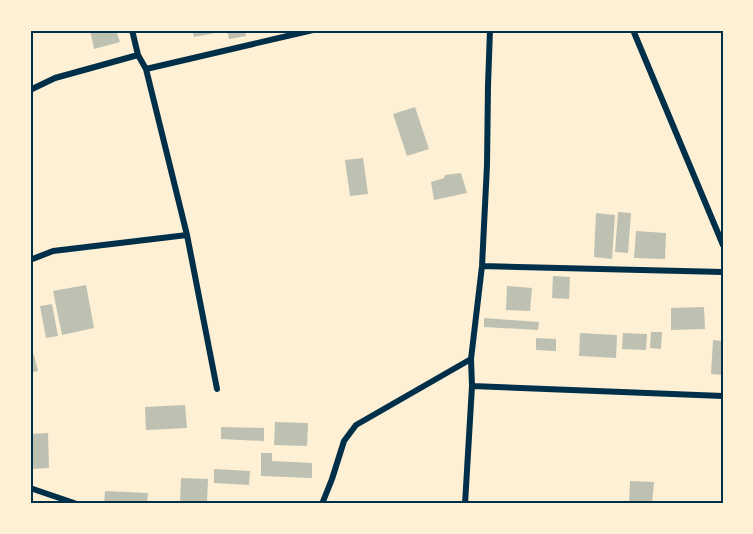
<svg xmlns="http://www.w3.org/2000/svg" width="753" height="534" viewBox="0 0 753 534" font-family="Figtree,sans-serif">
<style>
.building{fill:#bec0b2}
.lines{fill:none;stroke-linecap:round;stroke-linejoin:round}
.minor{stroke:#003049;stroke-width:6}
.neatline{fill:none;stroke:#003049;stroke-width:2}
</style>
<rect width="100%" height="100%" fill="#fdf0d5"/>
<path class="building" d="M90 30H116L120 42 94 49Z
M192 30H226V31L194 37Z
M227 30H245L246 36 229 39Z
M415 107 429 149 407 156 393 114Z
M363 158 368 194 350 196 345 160Z
M461 173 467 193 434 200 431 182 444 178 445 175Z
M618 212 631 213 628 253 615 252Z
M596 213 615 215 612 259 594 257Z
M636 231 666 233 665 259 634 258Z
M553 276 570 277 569 299 552 298Z
M86 285 94 328 62 335 53 291Z
M507 286 532 288 530 311 506 310Z
M52 304 58 336 46 338 40 306Z
M704 307 705 329 671 330V308Z
M484 318 539 322 538 330 484 327Z
M651 332H662L661 349 650 348Z
M580 333 617 335 616 358 579 356Z
M623 333 647 334 646 350 622 349Z
M536 338 556 339V351L536 350Z
M713 340 723 341V375L711 374Z
M34 355 38 371 30 373V356Z
M185 405 187 428 146 430 145 407Z
M275 422 308 423 307 446 274 445Z
M221 427 264 428V441L221 439Z
M48 433 49 468 30 469V434Z
M261 453H272V461L312 463V478L261 476Z
M214 469 250 471 249 485 214 483Z
M181 478 208 479 207 503 180 502Z
M630 481 654 482 652 504H629Z
M105 491 148 493 147 504H104Z"/>
<g class="lines">
<path class="minor" d="M132 30 138 55 146 69 187 235 217 389
M633 30 723 245
M146 69 313 30
M30 90 55 78 138 55
M30 260 53 251 187 235
M482 266 723 272
M472 386 723 396
M30 488 77 504
M322 504 332 479 344 441 356 425 471 359
M465 504 472 386 471 359 482 266 487 165 488 85 490 30"/>
</g>
<rect width="753" height="534" fill="none" stroke="#fdf0d5" stroke-width="63"/>
<rect x="32" y="32" width="690" height="470" class="neatline"/>
</svg>
